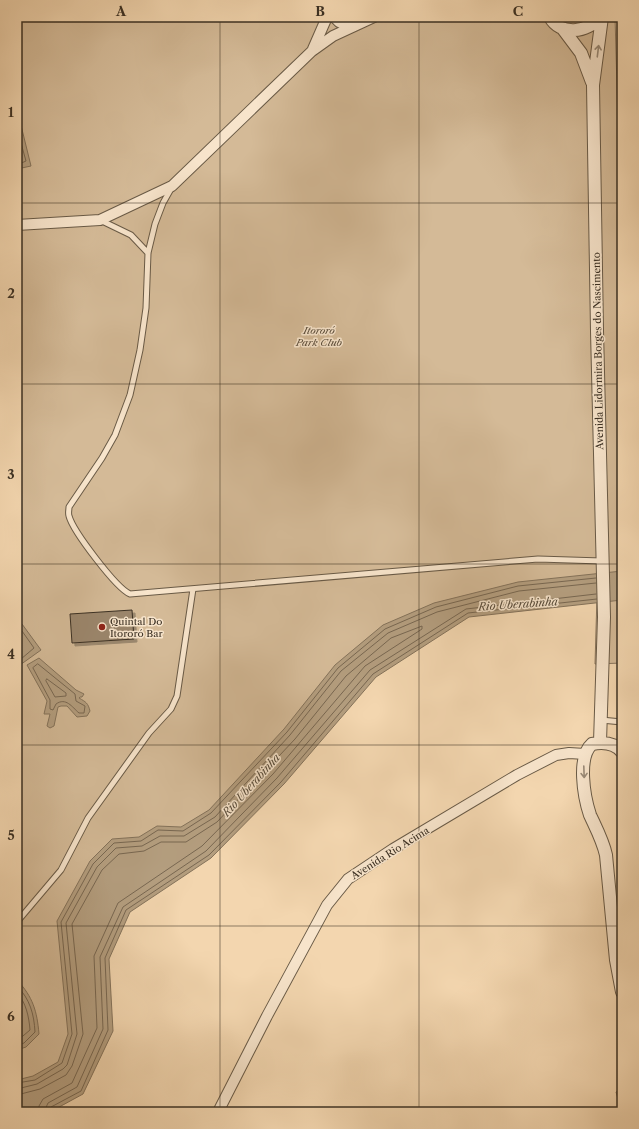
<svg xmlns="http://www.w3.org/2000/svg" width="639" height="1129" viewBox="0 0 639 1129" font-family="'Libre Caslon Text',serif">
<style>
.green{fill:#d4ba97;stroke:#88755d}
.water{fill:#b49e7f;stroke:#84725a}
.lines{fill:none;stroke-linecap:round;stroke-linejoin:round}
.shore{stroke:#786751;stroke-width:1}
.building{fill:#9b866c;stroke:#3b3023;filter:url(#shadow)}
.service-casing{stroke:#695a46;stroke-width:7}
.minor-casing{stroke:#695a46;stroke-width:12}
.tertiary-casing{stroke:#695a46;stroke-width:14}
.service{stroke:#f7e4cb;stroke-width:5}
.minor{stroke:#f7e4cb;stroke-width:10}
.tertiary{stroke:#f7e4cb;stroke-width:12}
.oneway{stroke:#998a77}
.grid{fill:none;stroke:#3b3023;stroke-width:1;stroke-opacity:0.55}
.poi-dot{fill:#8f2418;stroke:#f7e4cb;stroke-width:1.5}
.labels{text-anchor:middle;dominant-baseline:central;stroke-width:3;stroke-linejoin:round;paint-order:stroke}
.park-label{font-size:10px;font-style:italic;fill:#5a4c3a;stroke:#f7e4cb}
.street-label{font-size:10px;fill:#3b3023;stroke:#f7e4cb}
.poi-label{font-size:10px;fill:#3b3023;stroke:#f7e4cb;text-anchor:start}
.water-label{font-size:11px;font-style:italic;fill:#594c3a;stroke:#f7e4cb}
.neatline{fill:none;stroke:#3b3023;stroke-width:1.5}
.grid-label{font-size:13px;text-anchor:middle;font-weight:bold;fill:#3b3023}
</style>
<defs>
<filter id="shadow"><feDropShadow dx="3" dy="3" stdDeviation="0" flood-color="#0004"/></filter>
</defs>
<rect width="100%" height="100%" fill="#f3d6af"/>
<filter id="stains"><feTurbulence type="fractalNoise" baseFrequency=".005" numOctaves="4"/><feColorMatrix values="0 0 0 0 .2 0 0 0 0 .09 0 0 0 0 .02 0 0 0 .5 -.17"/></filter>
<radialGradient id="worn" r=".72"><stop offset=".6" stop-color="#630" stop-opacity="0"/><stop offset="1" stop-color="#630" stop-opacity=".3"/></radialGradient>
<path class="green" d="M17 17H615L622 264V663L595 664 597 596 456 605 97 905 66 1076 17 1096Z
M622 1089V1112L616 1092Z"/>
<path class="water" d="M17 17 21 25 17 70Z
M17 109 31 166 17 169Z
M622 571V600L469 617 376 677 284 784 211 858 130 912 109 959 113 1031 83 1094 50 1112H17V1080L33 1076 58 1062 68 1034 57 921 90 861 112 839 139 837 157 826 181 827 209 810 284 729 335 665 383 625 434 603 518 582Z
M22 624 41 650 20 665 17 661V627Z
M39 658 76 690 84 694 82 697H80L79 698C86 702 88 703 90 711L87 716 77 717 67 706H61L58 707 54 726 50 728 47 726 50 714H44L47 701 27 665Z
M17 980C33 997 37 1011 39 1034L26 1047 17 1050Z"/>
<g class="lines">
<path class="shore" d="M17 129 26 161 17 165
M17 630 22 631 34 648 21 659H17
M38 664 75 694 76 701 85 706 84 713H79C72 707 66 697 56 704L53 710 50 709V700L33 668Z
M47 679 66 693V696L55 697 46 681Z
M17 986C30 999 34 1014 35 1032L24 1043 17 1046
M17 993C26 1002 29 1017 30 1030L17 1041
M17 1083 35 1080 62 1063 72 1034 61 922 93 864 114 843 141 841 158 830 183 831 211 813 287 732 338 668 385 629 436 607 518 586 596 578
M17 1089 37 1084 63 1069 67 1065 77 1034 66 923 97 867 116 848 142 846 160 836H184L215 817 290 735 341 671 388 633 437 612 519 591 596 583
M17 1095 40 1089 66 1075 72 1066 83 1034 72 924 102 870 119 854 144 851 161 842H186L217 822 295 739 346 676 391 638 422 626V629L365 666 273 774 202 846 118 903 94 956 97 1028 72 1083 43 1099 39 1106 38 1112
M44 1112 48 1103 77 1087 103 1029 100 957 123 907 206 851 277 778 370 670 466 609 596 594
M49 1112 51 1107 81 1091 108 1030 105 958 126 910 209 855 281 782 373 674 468 613 597 599"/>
</g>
<path class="building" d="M132 610 134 639 72 643 70 614Z"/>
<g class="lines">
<g class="service-casing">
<path id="service" d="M172 187 163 203 155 224 148 253 146 308 140 350 130 395 115 435 102 458 69 507C69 510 68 513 69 516 73 531 116 588 130 594L538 559 602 561
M100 220 131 235 148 253
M601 720 622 722
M17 922 61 870 88 818 149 733 171 709 177 696 193 589"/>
</g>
<g class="minor-casing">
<path id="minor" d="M334 17 339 22 350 27
M313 49 327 17
M17 225 100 220 172 186 312 51 333 36 374 17
M218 1112 267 1016 327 905 348 879 393 849 517 775 556 755 569 753 585 754"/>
</g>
<g class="tertiary-casing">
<path id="tertiary" d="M550 17C560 36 588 33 599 17
M563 29 581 53 592 82
M600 742 604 617 597 331 593 85 602 17
M622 752C615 743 603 742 592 744 577 757 584 797 590 815 596 828 603 841 606 855L616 960 622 992"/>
</g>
<use href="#service" class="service"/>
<use href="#minor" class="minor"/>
<use href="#tertiary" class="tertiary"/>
</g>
<defs><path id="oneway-shaft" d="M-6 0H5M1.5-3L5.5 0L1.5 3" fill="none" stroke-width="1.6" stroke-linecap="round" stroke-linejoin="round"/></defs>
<g class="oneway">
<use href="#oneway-shaft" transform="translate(598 51) rotate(-83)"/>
<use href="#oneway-shaft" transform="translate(584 772) rotate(88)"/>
</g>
<path class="grid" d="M220 17V1112M419 17V1112M17 203H622M17 384H622M17 564H622M17 745H622M17 926H622"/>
<circle class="poi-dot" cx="102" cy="627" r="4"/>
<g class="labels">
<g class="park-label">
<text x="319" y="330">Itororó<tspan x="319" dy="12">Park Club</tspan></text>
</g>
<g class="street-label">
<text transform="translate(598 351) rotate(-91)">Avenida Lidormira Borges do Nascimento</text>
<text transform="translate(390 853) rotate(-32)">Avenida Rio Acima</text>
</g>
<g class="poi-label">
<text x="110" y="621">Quintal Do<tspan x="110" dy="12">Itororó Bar</tspan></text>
</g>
<g class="water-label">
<text transform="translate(518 604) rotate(-4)">Rio Uberabinha</text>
<text transform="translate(251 785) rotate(-48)">Rio Uberabinha</text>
</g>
</g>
<rect width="639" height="1129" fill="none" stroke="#f3d6af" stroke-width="44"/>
<rect x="22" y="22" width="595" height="1085" class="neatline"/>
<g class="grid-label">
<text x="121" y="16">A</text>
<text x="320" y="16">B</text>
<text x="518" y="16">C</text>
<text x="11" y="117">1</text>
<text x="11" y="298">2</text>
<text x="11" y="479">3</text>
<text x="11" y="659">4</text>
<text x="11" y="840">5</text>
<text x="11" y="1021">6</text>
</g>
<rect width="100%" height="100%" filter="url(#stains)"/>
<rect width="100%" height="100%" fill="url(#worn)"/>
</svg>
